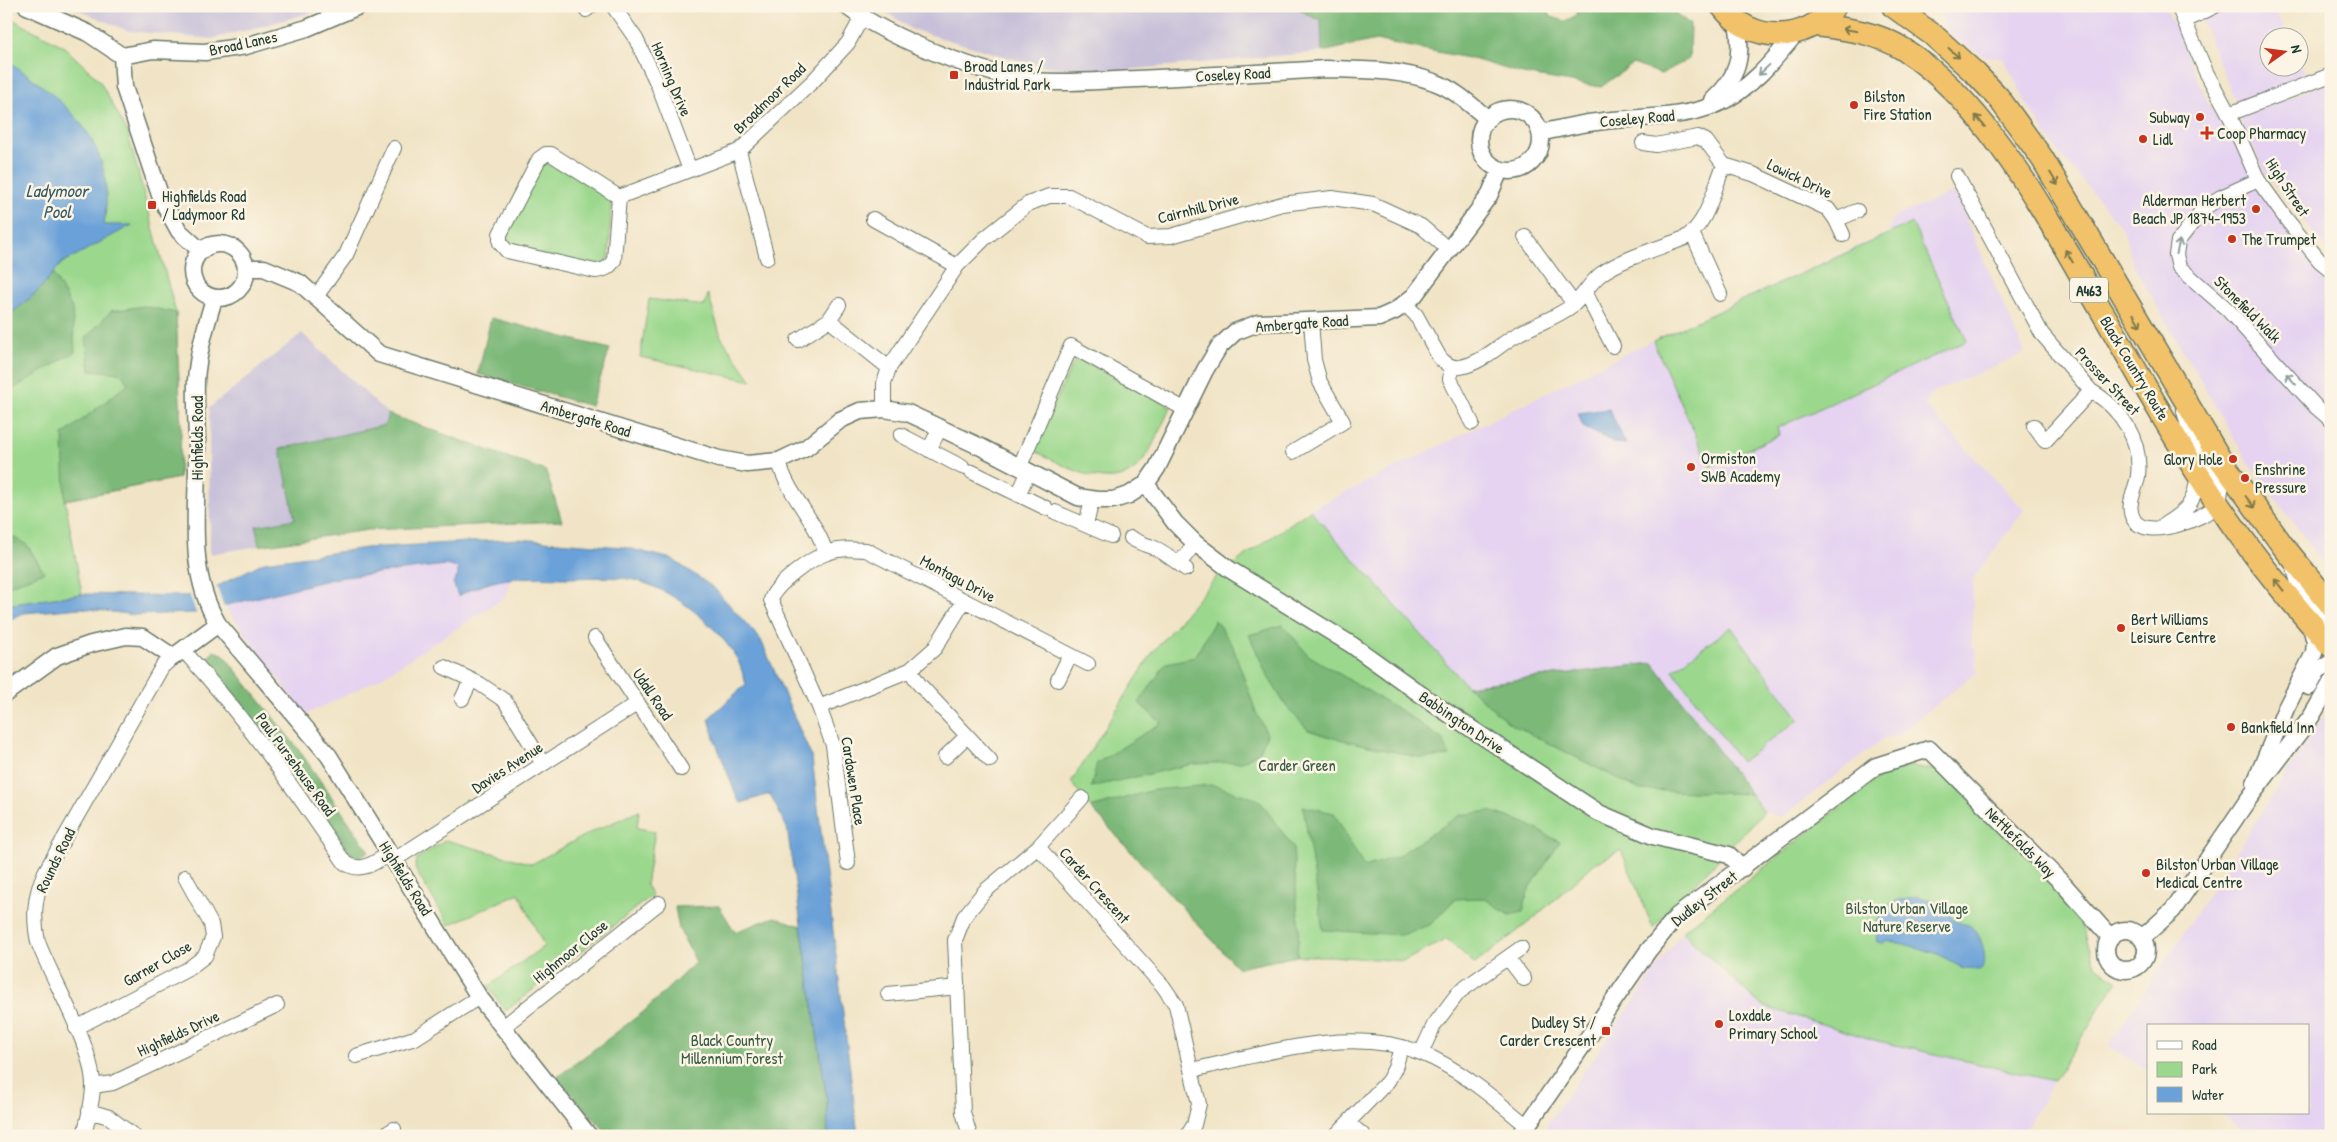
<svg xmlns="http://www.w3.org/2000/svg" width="2337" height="1142" viewBox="0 0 2337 1142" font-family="'Patrick Hand',sans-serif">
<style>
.built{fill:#e5d3f1}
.industrial{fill:#c7c0d9}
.green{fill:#9bd88d;stroke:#5d8a60}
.forest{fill:#7cb878;stroke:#4e7a56}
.water{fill:#6aa1d8;stroke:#446f86}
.pier{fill:#f1e4c6}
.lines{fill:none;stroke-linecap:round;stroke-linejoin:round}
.minor-casing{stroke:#687767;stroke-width:16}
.tertiary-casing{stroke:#687767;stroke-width:19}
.trunk-casing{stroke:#687767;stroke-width:25}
.minor{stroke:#fff;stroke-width:14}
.tertiary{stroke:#fff;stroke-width:16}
.trunk{stroke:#f2c26a;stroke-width:22}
.oneway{stroke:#7e794c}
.oneway2{stroke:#8f9e9a}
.poi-dot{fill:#c8321e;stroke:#fcf5e5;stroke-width:2}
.labels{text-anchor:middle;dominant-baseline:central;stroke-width:5;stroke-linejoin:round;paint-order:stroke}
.shield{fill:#fcf5e5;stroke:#617469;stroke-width:1}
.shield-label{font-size:15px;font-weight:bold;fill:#1f3d34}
.street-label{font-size:16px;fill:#1f3d34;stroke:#fcf5e5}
.poi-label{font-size:16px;fill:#1f3d34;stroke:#fcf5e5;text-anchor:start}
.park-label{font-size:16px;fill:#385c46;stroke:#fcf5e5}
.water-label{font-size:18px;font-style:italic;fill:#365b65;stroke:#fcf5e5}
</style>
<rect width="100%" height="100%" fill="#fcf5e5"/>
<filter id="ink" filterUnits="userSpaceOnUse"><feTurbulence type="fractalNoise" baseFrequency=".02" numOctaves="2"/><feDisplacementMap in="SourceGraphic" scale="10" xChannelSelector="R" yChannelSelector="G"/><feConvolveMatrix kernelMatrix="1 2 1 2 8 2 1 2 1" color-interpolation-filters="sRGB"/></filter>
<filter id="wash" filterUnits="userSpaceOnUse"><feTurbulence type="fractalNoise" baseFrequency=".0096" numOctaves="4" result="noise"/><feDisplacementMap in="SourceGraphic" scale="20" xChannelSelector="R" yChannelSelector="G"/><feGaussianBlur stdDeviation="1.12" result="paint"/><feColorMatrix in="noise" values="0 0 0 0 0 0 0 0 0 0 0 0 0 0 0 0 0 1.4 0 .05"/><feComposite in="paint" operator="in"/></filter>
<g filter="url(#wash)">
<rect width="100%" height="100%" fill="#f1e4c6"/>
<path class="built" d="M1939 6H2165L2209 104 2258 180 2331 270V573L2248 462 2133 265 2123 229 2056 149 2029 108 2004 59 1984 56 1950 35 1940 15Z
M2196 6H2273L2288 37 2270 38V68H2300V61L2307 78 2237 106Z
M2331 81V254L2265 173 2239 117Z
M1954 192 2025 353 1933 392 1924 404 2024 510 1973 579 1972 646 1976 651V673L1898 735 1882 740 1782 817 1764 812 1653 663 1467 686 1310 510 1647 343 1889 232 1893 217Z
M445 565 458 568V596L479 585 512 577 506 597 377 680 305 715 224 605 336 578Z
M2331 705V1136H2248L2221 1113H2308V1026H2148V1070L2108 1046 2191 922Z
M1682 932 1762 1006 1878 1041 2054 1081 2022 1136H1539Z"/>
<path class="industrial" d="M69 6H326L307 14 212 39 128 31Z
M878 6H1294L1314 18 1321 19 1322 52 1092 73 1027 63 911 29Z
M302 333 388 414 385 425 280 449 295 519 256 526 259 546 210 554 209 408Z"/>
<path class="green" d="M6 16 63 46 99 80 127 131 176 313 181 428 179 478 65 500 82 594 6 605Z
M546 161 556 162 608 196 611 204 609 258 602 265 594 266 512 248 508 244V235L541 163Z
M1912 223 1967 341 1777 428 1779 435 1710 467 1653 341Z
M708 294 721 337 752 381 640 357 649 299 705 306Z
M1076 357 1171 407C1162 424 1154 446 1142 462 1114 498 1064 465 1033 450Z
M1310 510 1467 686 1653 663 1764 812 1653 928 1621 850 1595 863 1533 919 1475 964 1447 939 1404 961 1328 956H1297L1238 968 1091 808 1071 782 1153 652 1218 575Z
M1731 627 1799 719 1741 762 1673 670Z
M1911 766 1941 771 2076 906 2095 965 2117 981 2054 1081 1878 1041 1762 1006 1682 932 1883 774Z
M639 811 637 828 655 831 646 885 652 895 506 1011 488 987 544 946 519 893 449 925 415 869 417 859 446 840 532 864 587 834Z"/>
<path class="forest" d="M1294 6H1546L1551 17 1565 21 1577 15 1576 6H1666L1690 24 1689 59 1661 74 1633 64 1601 87 1523 74 1473 59 1376 40 1322 52 1321 19 1314 18Z
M53 273 72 308 75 352 6 393V318L37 292Z
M144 306 176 313 181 428 179 478 65 500 63 435 128 384 121 373 90 370 86 338 111 311Z
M491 318 610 349 591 406 478 374Z
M388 414 546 471 562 521 368 530 259 546 256 526 295 519 280 449 385 425Z
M6 533 27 545 44 572 6 587Z
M1215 620 1232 644 1256 712 1267 734 1260 751 1242 762 1193 764 1091 787 1097 763 1161 723 1139 703 1166 663 1195 657Z
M1283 625 1308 655 1403 712 1443 740 1450 756 1422 758 1334 738 1308 730 1286 706 1267 675 1249 635Z
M213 651 223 654 299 750 369 851 355 860 273 744 207 660Z
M1653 663 1751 794 1640 790 1509 723 1467 686Z
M1213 785 1259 800 1293 847 1299 929 1297 956 1238 968 1091 808 1153 790Z
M1303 806 1334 813 1364 867 1396 857 1460 815 1490 811 1525 823 1560 842 1528 891 1523 912 1509 915 1484 898 1455 899 1431 924 1402 935 1323 930Z
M719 906 735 932 774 917 801 926 827 1101 828 1136H610L556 1078 642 1013 696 962 679 929 675 907Z"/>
<path class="water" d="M10 62C71 106 117 142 104 225H132L62 263 37 292 6 318V63Z
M1609 409 1626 444 1615 443 1583 427 1578 413Z
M518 539 623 547 672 559 714 588 761 640 812 758 858 1136H828L827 1101 787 828 770 794 741 803 738 800 714 738 709 718 746 684C743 676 741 666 737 659 717 624 669 586 629 579 609 576 585 578 565 578 522 577 497 575 458 596L453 582 458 576V568L445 565 336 578 195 613 135 615 81 608 24 613 6 621V605L82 594 186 596 216 587 264 562 366 548Z
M1918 897 1929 899 1947 908 1953 920C1958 923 1962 923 1968 925 1981 930 1988 957 1983 969L1978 970 1964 969 1938 954 1919 948 1886 940 1883 944 1877 943C1873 910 1887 899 1918 897Z"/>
<path class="pier" d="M216 584 224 608 197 615 189 593Z"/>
</g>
<g filter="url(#ink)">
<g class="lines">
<g class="minor-casing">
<path id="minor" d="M613 6 636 39 658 85 690 170
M2178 6 2206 72 2229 114 2258 180 2287 220 2319 260 2331 270
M586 10 591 6
M2185 21 2215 6
M2229 114 2331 75
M1643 143 1656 145 1698 137 1706 141 1724 165
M739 151 767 258
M1957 176 2042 334 2091 391C2121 408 2142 440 2138 476 2136 490 2125 506 2134 520 2146 540 2205 520 2217 504 2221 499 2221 489 2222 482L2189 430 2184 411
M2258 180 2221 197 2204 208 2178 241 2176 255 2179 267 2228 310 2317 408 2331 420
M619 197 614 260C609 268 605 270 595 271L507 251 500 243V234L539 159 546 154H551L619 197 739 151 814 80 848 43 862 17
M873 219 957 266
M1836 220 1843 235
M1692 233 1720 294
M1525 237 1574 304
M1585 292 1613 346
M315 298 346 255 394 148
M1406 305 1416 315 1440 358C1446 364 1451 368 1460 367 1480 364 1497 347 1513 337 1532 325 1555 319 1573 305 1584 296 1590 282 1601 274 1623 258 1660 248 1685 238 1709 222 1713 190 1724 165L1753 174 1828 209 1836 220 1857 211
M829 320 889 368
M798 340 829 320 839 305
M1452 367 1450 379 1472 423
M884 409V383L889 368 957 266 984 239 1028 204 1049 196H1069L1147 237 1171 236 1282 204 1332 198 1373 204 1421 226 1449 250
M2034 426 2045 441 2091 391
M901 435 962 467
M929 450 940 428
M1293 452 1343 422 1320 382 1314 360 1311 321
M779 461C786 493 815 518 826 553
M1020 466 1071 346 1186 410
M972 472 1046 508
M1018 495 1029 471
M1055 512 1111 536
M2165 524C2190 509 2195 502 2198 472
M1086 525 1092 500
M1131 538C1139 543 1144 544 1152 547 1164 551 1176 562 1186 569
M1179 564 1195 543
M2293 566 2299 586 2331 625
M964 601 935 648 910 670 919 684 990 760
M595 638 681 769
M183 650C244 716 294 789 345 863 362 874 375 862 390 853
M444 667 480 684 505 701 543 764
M1058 680 1070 655
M462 699 471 680
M819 707 910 670
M945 757 967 736
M1038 847 1082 798
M394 860 638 703
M848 863 833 745 819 707 771 600C774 585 812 558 827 553 840 548 852 549 866 550L1088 664
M1508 958 1524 979
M888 994 958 987
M503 1027 659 903
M76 1028 188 969 205 956 213 937 211 924 185 877
M1421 1053 1434 1025 1459 992 1521 948
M356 1056 415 1038 479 997
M1192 1070C1265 1054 1348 1025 1421 1053 1459 1068 1496 1100 1527 1126
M93 1086 113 1083 277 1005
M89 1111 109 1117 134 1136
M1348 1123 1364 1136
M84 1136C87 1120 93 1103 93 1086 93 1046 53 982 38 942 33 917 34 896 45 872L162 667 173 657
M383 1136 394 1129
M970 1136 963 1112 955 940 964 917 985 891 1038 847 1163 986 1176 1005 1199 1104 1194 1125 1187 1136
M1335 1136 1388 1081 1395 1068 1401 1048"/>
</g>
<g class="tertiary-casing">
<path id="tertiary" d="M27 6 88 33 122 56
M846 6C889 38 982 75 1035 81 1069 84 1103 80 1137 79 1200 76 1263 73 1326 69 1361 70 1400 69 1434 82 1454 89 1471 105 1488 119
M122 56 153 50 205 52 246 46 307 28 359 6
M122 56 124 87 161 198 179 231 201 251
M1713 100C1739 77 1743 55 1737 22
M1479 140a31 31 0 1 1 62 0a31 31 0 1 1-62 0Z
M1540 133C1559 129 1577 124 1596 122 1636 116 1679 120 1717 104 1750 90 1774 60 1796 33
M192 271a27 27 0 1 1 54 0a27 27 0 1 1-54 0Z
M246 268H264L300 283 379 354 719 459 747 464 779 461 806 448 840 420 860 411 884 409 908 413 983 448 1078 497 1097 500H1113L1129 495 1146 484 1157 468 1205 370 1219 347 1235 332 1258 323 1379 318 1395 311 1414 296 1489 196 1500 170
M214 299C206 325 198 352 196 380 195 409 198 439 197 468 196 522 189 575 218 624L329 756 479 997 589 1136
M1146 484 1175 523 1195 543 1229 569 1352 645 1437 706 1599 813 1653 836 1729 855 1743 868
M2309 687 2318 670 2331 663
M6 693 57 656 91 644 126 636 143 637 173 657 218 624
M2255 783 2286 708 2314 653 2315 642 2310 623
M2106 950a20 20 0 1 1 40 0a20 20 0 1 1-40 0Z
M2142 938 2173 910 2247 801 2311 717 2331 683
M1520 1136 1648 951 1677 916 1876 766 1929 749 2065 886 2110 937"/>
</g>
<g class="trunk-casing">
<path id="trunk" d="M1722 6C1750 44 1806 44 1835 6
M1893 6 1933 35 1976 74 1998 97 2042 158 2220 459 2283 546 2331 605
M1815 25C1846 29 1876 32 1903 49 1991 105 2050 224 2103 313 2134 366 2164 422 2198 474 2237 535 2282 593 2331 646"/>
</g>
<use href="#minor" class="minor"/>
<use href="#tertiary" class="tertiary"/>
<use href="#trunk" class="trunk"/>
</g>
<defs><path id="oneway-shaft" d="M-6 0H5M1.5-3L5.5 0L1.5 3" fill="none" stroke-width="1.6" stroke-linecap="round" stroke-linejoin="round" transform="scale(1.25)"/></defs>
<g class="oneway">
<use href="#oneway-shaft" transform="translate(1850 30) rotate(-170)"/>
<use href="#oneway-shaft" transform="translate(1954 53) rotate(42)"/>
<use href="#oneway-shaft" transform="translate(1980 121) rotate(-130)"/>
<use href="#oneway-shaft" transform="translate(2054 179) rotate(59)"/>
<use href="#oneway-shaft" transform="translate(2069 256) rotate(-121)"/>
<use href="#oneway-shaft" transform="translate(2137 320) rotate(60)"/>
<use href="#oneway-shaft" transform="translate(2250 502) rotate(53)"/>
<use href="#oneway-shaft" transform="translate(2279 585) rotate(-128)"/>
</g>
<g class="oneway2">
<use href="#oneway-shaft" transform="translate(1764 70) rotate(137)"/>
<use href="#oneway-shaft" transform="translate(2178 247) rotate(-78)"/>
<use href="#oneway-shaft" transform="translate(2291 379) rotate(-132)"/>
</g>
</g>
<g class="poi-dot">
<rect x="949" y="70" width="10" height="10" rx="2.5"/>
<circle cx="1854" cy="105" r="5"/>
<circle cx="2200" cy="117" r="5"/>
<path d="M2204.5 125.5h5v5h5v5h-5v5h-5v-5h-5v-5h5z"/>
<circle cx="2143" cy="139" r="5"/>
<rect x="147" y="200" width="10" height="10" rx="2.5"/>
<circle cx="2256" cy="209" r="5"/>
<circle cx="2232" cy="239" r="5"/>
<circle cx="2233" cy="459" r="5"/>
<circle cx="1691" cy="467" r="5"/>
<circle cx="2245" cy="478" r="5"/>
<circle cx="2121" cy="628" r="5"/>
<circle cx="2231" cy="727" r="5"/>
<circle cx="2146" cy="873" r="5"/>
<circle cx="1719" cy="1024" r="5"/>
<rect x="1601" y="1026" width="10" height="10" rx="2.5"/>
</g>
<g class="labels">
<rect class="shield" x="2070" y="277.5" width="38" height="25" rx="4"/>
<g class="shield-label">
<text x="2089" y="290">A463</text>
</g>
<g class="street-label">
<text transform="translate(243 43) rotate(-12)">Broad Lanes</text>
<text transform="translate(1233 74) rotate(-3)">Coseley Road</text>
<text transform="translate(672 79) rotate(67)">Horning Drive</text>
<text transform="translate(769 98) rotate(-44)">Broadmoor Road</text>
<text transform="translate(1637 118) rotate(-5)">Coseley Road</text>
<text transform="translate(1800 178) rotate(26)">Lowick Drive</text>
<text transform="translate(2288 187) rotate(57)">High Street</text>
<text transform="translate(1198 208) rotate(-14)">Cairnhill Drive</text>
<text transform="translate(2248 309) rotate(45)">Stonefield Walk</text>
<text transform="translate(1302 323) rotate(-4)">Ambergate Road</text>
<text transform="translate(2135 368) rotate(59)">Black Country Route</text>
<text transform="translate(2108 381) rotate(47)">Prosser Street</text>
<text transform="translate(586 418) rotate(17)">Ambergate Road</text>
<text transform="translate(197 438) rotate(-90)">Highfields Road</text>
<text transform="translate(958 578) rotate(28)">Montagu Drive</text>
<text transform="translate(653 694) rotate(56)">Udall Road</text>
<text transform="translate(1462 722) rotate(34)">Babbington Drive</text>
<text transform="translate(296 764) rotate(54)">Paul Pursehouse Road</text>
<text transform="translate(507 767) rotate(-33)">Davies Avenue</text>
<text transform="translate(854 781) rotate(81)">Cardowen Place</text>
<text transform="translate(2021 842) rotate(45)">Nettlefolds Way</text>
<text transform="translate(55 860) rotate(-64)">Rounds Road</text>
<text transform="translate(406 878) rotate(58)">Highfields Road</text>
<text transform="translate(1095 885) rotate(48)">Carder Crescent</text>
<text transform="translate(1704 898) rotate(-38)">Dudley Street</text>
<text transform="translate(570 951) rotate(-39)">Highmoor Close</text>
<text transform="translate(157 963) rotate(-30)">Garner Close</text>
<text transform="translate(178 1033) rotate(-25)">Highfields Drive</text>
</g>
<g class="poi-label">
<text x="964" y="66">Broad Lanes /<tspan x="964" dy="18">Industrial Park</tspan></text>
<text x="1864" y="96">Bilston<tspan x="1864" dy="18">Fire Station</tspan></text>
<text x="2190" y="117" text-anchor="end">Subway</text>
<text x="2217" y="133">Coop Pharmacy</text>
<text x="2153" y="139">Lidl</text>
<text x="162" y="196">Highfields Road<tspan x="162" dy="18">/ Ladymoor Rd</tspan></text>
<text x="2246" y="200" text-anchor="end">Alderman Herbert<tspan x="2246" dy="18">Beach JP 1874-1953</tspan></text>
<text x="2242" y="239">The Trumpet</text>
<text x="1701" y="458">Ormiston<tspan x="1701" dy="18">SWB Academy</tspan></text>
<text x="2223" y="459" text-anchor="end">Glory Hole</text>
<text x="2255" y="469">Enshrine<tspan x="2255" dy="18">Pressure</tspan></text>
<text x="2131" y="619">Bert Williams<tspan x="2131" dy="18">Leisure Centre</tspan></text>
<text x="2241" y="727">Bankfield Inn</text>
<text x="2156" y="864">Bilston Urban Village<tspan x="2156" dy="18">Medical Centre</tspan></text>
<text x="1729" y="1015">Loxdale<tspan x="1729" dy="18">Primary School</tspan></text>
<text x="1596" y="1022" text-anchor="end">Dudley St /<tspan x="1596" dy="18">Carder Crescent</tspan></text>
</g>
<g class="park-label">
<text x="1297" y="765">Carder Green</text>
<text x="1907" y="908">Bilston Urban Village<tspan x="1907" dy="18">Nature Reserve</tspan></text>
<text x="732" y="1040">Black Country<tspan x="732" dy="18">Millennium Forest</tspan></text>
</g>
<g class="water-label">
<text x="57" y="190">Ladymoor<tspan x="57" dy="21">Pool</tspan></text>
</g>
</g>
<rect width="2337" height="1142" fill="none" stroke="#fcf5e5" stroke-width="25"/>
<rect x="2147" y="1024" width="162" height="90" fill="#fcf5e5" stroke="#a4ab9e"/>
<rect x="2157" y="1041" width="25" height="8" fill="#ffffff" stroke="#a4ab9e"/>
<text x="2192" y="1050" font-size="15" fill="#1f3d34">Road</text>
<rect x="2157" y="1062" width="25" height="15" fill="#9bd88d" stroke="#a4ab9e"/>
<text x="2192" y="1074" font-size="15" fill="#1f3d34">Park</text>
<rect x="2157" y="1087" width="25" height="15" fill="#6aa1d8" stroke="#a4ab9e"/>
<text x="2192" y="1100" font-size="15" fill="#1f3d34">Water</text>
<g transform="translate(2284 52) rotate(76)"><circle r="24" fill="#fcf5e5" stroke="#a4ab9e"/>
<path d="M0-4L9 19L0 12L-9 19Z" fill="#c8321e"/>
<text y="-8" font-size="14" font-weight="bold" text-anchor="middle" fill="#1f3d34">N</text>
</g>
</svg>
